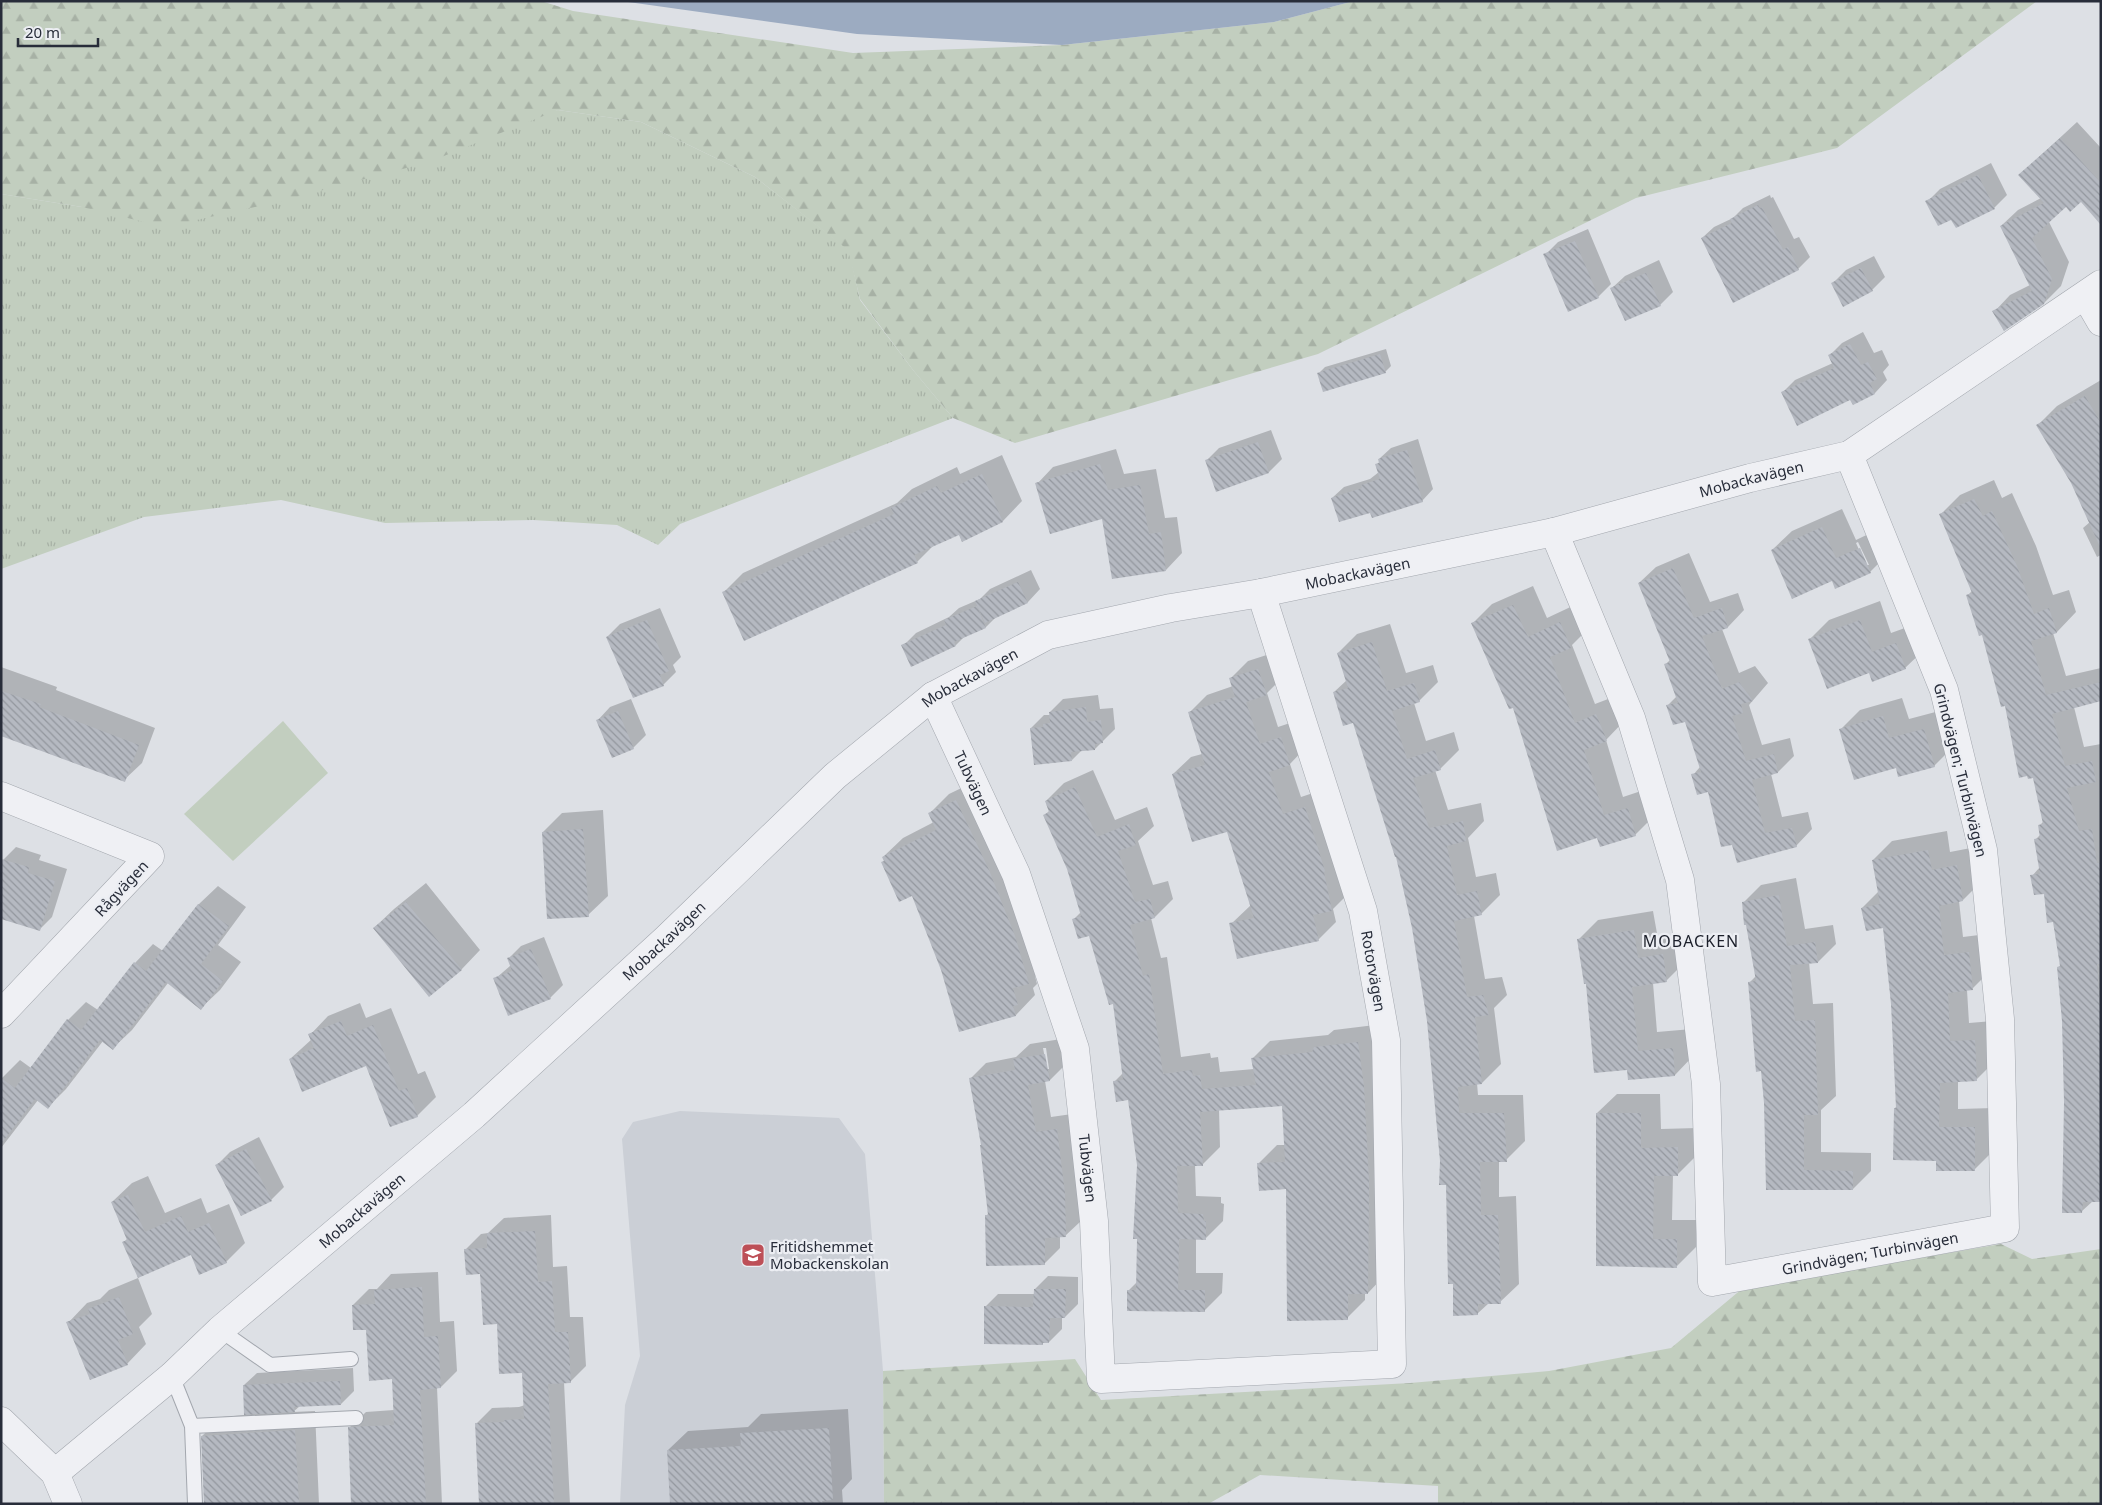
<svg xmlns="http://www.w3.org/2000/svg" width="2102" height="1505" viewBox="0 0 2102 1505" font-family="'Noto Sans',sans-serif">
<style>
.built{fill:#cbcfd6}
.grass{fill:url(#grass-tufts)}
.forest{fill:url(#forest-firs)}
.park{fill:#c2cebf}
.water{fill:#9cabc1}
.shadow{fill:#0003;fill-rule:evenodd}
.building{fill:url(#building-back-hatch)}
.lines{fill:none;stroke-linecap:round;stroke-linejoin:round}
.lane-casing{stroke:#a3a7ae;stroke-width:16}
.street-casing{stroke:#a3a7ae;stroke-width:29}
.lane{stroke:#eff0f4;stroke-width:14}
.street{stroke:#eff0f4;stroke-width:28}
.labels{text-anchor:middle;dominant-baseline:central;stroke-width:4.5;stroke-linejoin:round;paint-order:stroke}
.street-label{font-size:15px;fill:#282d3a;stroke:#eceef3}
.poi-label{font-size:15px;fill:#282d3a;stroke:#eceef3;text-anchor:start}
.neighbourhood-label{font-size:16px;letter-spacing:1px;fill:#1b1f2a;stroke:#eceef3}
</style>
<defs>
<pattern id="grass-tufts" width="24" height="20" patternUnits="userSpaceOnUse" patternTransform="scale(1.25)"><rect width="24" height="20" fill="#c2cebf"/><path d="M3 7l-1-3M5 7V3M7 7l1-3M15 17l-1-3M17 17v-4M19 17l1-3" fill="none" stroke="#a7b1a5"/></pattern>
<pattern id="forest-firs" width="22" height="20" patternUnits="userSpaceOnUse" patternTransform="scale(1.25)"><rect width="22" height="20" fill="#c2cebf"/><path d="M5 1l3.5 6h-7zM16 11l3.5 6h-7z" fill="#a7b1a5"/></pattern>
<pattern id="building-back-hatch" width="6" height="6" patternUnits="userSpaceOnUse" patternTransform="scale(1.25)"><rect width="6" height="6" fill="#b5b9c1"/><path d="M-1 5l2 2M0 0l6 6M5-1l2 2" fill="none" stroke="#93979e"/></pattern>
</defs>
<rect width="100%" height="100%" fill="#dde0e5"/>
<path class="built" d="M680 1111 839 1118 865 1154 883 1371 884 1504H620L625 1405 640 1356 622 1139 633 1122Z"/>
<path class="grass" d="M558 110 641 122 755 177 849 250 860 300 913 370 953 418 680 524 658 545 617 525 533 520 385 523 281 500 144 517 1 569V194L82 207Z"/>
<path class="forest" d="M1 1H541L573 11 853 53 1062 45 1274 22 1354 1H2037L1837 148 1636 198 1318 354 1015 443 953 418 913 370 860 299 848 250 755 177 641 122 558 110 429 162 278 202 165 227 82 207 1 194Z
M2001 1244 2032 1259 2101 1249V1504H1438V1486L1260 1475 1208 1504H884L883 1371 1075 1359 1101 1400 1410 1383 1549 1371 1671 1348 1743 1288Z"/>
<path class="park" d="M283 721 328 773 233 861 184 814Z"/>
<path class="water" d="M621 1H1354L1274 22 1062 45 857 34Z"/>
<path class="shadow" d="M2077 122 2101 148V208L2081 200 2066 205 2049 222 2069 262 2061 286 2044 303 1994 312 2010 295 2030 285 2001 226 2018 210 2041 198 2037 159Z
M1991 163 2007 195 1994 208 1952 218 1927 202 1940 189Z
M1770 195 1771 198 1773 197 1794 239 1799 237 1810 257 1798 269 1733 302 1702 238 1714 227 1733 218 1743 208Z
M1588 229 1611 284 1598 297 1545 255 1558 242Z
M1874 256 1885 277 1872 290 1833 283 1846 270Z
M1659 260 1673 292 1660 305 1612 288 1625 276Z
M1863 332 1874 353 1882 350 1889 365 1883 372 1887 380 1875 393 1853 404 1851 399 1782 393 1795 380 1833 363 1829 356 1842 343Z
M1386 349 1391 366 1385 372 1319 373 1325 367Z
M2101 380V555L2097 557 2083 528 2090 522 2072 483 2038 425 2057 406Z
M1271 430 1282 459 1269 472 1216 490 1206 461 1219 448Z
M1418 439 1433 489 1422 501 1371 511 1332 498 1344 487 1370 479 1379 472 1377 465 1380 461 1379 459 1391 448Z
M1116 449 1124 474 1156 469 1165 518 1177 517 1182 553 1166 570 1103 517 1037 484 1053 467Z
M1002 455 1022 501 1003 521 962 541 959 534 934 545 917 562 724 592 743 573 897 503 912 489 957 467 960 474Z
M1994 480 2002 498 2012 493 2036 546 2053 595 2069 590 2076 612 2057 632 2053 633 2066 676 2101 668V700L2074 707 2084 747 2101 744V1201H2093L2082 1211 2065 1102 2064 1021 2059 967 2061 964 2054 920 2045 893 2032 876 2040 867 2035 840 2040 835 2039 826 2044 821 2034 777 2006 704 1983 633 1968 595 1972 591 1941 514 1960 495Z
M1842 509 1856 540 1879 529 1890 552 1870 572 1832 579 1772 550 1792 531ZM1858 542 1869 565H1866L1856 543Z
M1689 553 1710 602 1738 593 1744 610 1728 627 1722 629 1739 673 1755 666 1768 683 1749 705 1762 745 1790 738 1794 756 1778 772 1771 774 1782 817 1808 812 1812 829 1796 846 1733 843 1708 791 1693 775 1700 767 1686 720 1667 706 1677 696 1666 664 1670 660 1639 583 1656 567Z
M1031 570 1040 589 1028 602 996 617 986 627 965 636 956 645 903 646 916 633 949 617 959 608 980 599 990 589Z
M1533 586 1547 618 1579 603 1590 627 1572 645 1595 704 1616 696 1625 720 1606 740 1623 797 1647 789 1655 815 1635 835 1598 837 1513 706 1472 624 1492 604Z
M1880 601 1891 633 1916 624 1925 649 1905 668 1870 672 1809 640 1829 620Z
M660 608 681 657 673 665 676 672 663 685 607 637 620 624Z
M1390 624 1406 673 1433 665 1438 682 1419 701 1414 703 1426 741 1454 732 1459 750 1440 769 1435 770 1448 810 1481 803 1484 821 1468 838 1476 877 1496 873 1500 895 1481 914 1474 916 1485 979 1502 977 1507 995 1494 1008 1501 1064 1482 1083H1477L1478 1095H1523L1525 1141 1506 1160H1499V1197L1516 1196 1519 1284 1500 1302 1489 1303 1477 1314 1454 1282 1447 1184 1441 1161 1429 1021 1413 927 1397 855 1354 722 1334 692 1347 680 1338 653 1357 634Z
M1276 652 1284 676 1267 693 1278 727 1299 720 1307 746 1290 764 1301 797 1322 790 1350 892 1333 909 1336 922 1318 940 1231 924 1251 905 1228 830 1173 774 1191 757 1202 754 1189 713 1207 695 1233 686 1230 679 1248 661Z
M1 667 57 687 56 690 155 728 142 763 124 780 1 734Z
M1098 695 1100 709 1113 708 1115 729 1095 749 1082 750 1072 760 1031 728 1044 715H1050V712L1063 699Z
M1902 698 1909 719 1943 710 1954 746 1934 766 1897 767 1841 729 1860 710Z
M631 699 646 735 633 748 598 720 610 707Z
M1093 770 1115 820 1147 807 1154 826 1138 841 1153 885 1168 881 1173 899 1155 917 1151 918 1161 958 1167 957 1181 1057 1210 1053 1211 1058 1218 1057 1220 1072 1254 1069 1252 1059 1270 1041 1328 1035 1334 1030 1375 1025 1386 1274 1368 1293H1365V1300L1347 1318 1288 1188 1259 1163 1277 1145H1285L1283 1104 1219 1109 1220 1147 1202 1165H1195L1196 1196 1221 1197V1203L1224 1204 1223 1221 1205 1239H1196V1273H1223L1222 1293 1204 1311 1128 1291 1138 1281V1165L1129 1099 1114 1082 1123 1073 1114 1002 1090 935 1074 919 1081 912 1068 868 1045 815 1050 810 1046 801 1064 783Z
M976 781 1048 963 1035 976 1037 984 1033 988 1035 995 1016 1015 942 969 913 894 883 857 903 838 934 822 930 813 949 794Z
M603 810 608 896 588 915 543 832 562 813Z
M1947 831 1950 852 1976 847 1982 881 1963 900 1959 901 1963 937 1987 934 1991 970 1972 989 1967 990 1969 1023 1993 1021 1995 1061 1976 1080H1958V1109L1994 1108 1993 1151 1974 1170 1938 1159 1895 1108 1897 1106 1892 1004 1884 926 1862 908 1879 891 1873 860 1892 841Z
M16 847 41 855 39 860 67 869 52 917 40 929 3 860Z
M1796 878 1805 929 1833 925 1836 944 1818 962H1809L1813 1004 1833 1003 1836 1096 1821 1110V1152L1871 1153V1171L1853 1189H1767L1766 1103 1750 982 1756 976 1743 903 1761 885Z
M426 883 480 950 461 970 374 928 394 909Z
M218 886 246 907 218 945 241 962 220 990 201 1008 168 983 132 1030 113 1048 103 1041 66 1089 48 1107 38 1100 1 1148 2 1078 20 1060 31 1068 68 1020 86 1002 98 1010 135 963 153 944 163 951 199 904Z
M1653 911 1658 939 1682 935 1686 961 1666 981 1653 983 1657 1032 1692 1029 1694 1055 1675 1075 1628 1068 1587 983 1579 939 1598 920Z
M544 937 563 985 550 998 495 979 511 965 508 959 521 946Z
M360 1003 366 1018 391 1008 418 1074 425 1071 436 1097 417 1116 367 1065 290 1059 312 1039 310 1035 328 1016Z
M1061 1039 1065 1065 1050 1080 1045 1081 1051 1117 1072 1114 1081 1221 1065 1236H1060V1248L1045 1263 986 1216 989 1213 982 1144 971 1078 986 1063 1016 1057 1030 1044ZM1043 1048H1046L1049 1069H1047Z
M1617 1094H1660L1661 1129 1697 1128V1155L1678 1174H1673L1672 1220H1696V1247L1676 1267 1597 1264V1113Z
M259 1137 284 1187 271 1200 217 1165 230 1152Z
M148 1176 165 1213 201 1198 207 1213 229 1204 245 1243 226 1262 191 1254 124 1242 128 1238 112 1202 132 1183Z
M551 1215 553 1267 567 1266 570 1317H583L586 1366 570 1382H564L570 1504H480L477 1423 492 1408 519 1407 525 1405 523 1372 498 1323 481 1273 466 1249 481 1234 488 1233 504 1218Z
M438 1272 440 1322 454 1321 457 1371 441 1387H437L442 1504H353L349 1428 366 1412 394 1410 393 1378 367 1328 353 1305 369 1289H377L391 1274Z
M1048 1276 1078 1277V1304L1065 1317H1062V1329L1049 1342 1043 1343 985 1307 998 1294H1035V1289Z
M138 1278 152 1314 139 1327 146 1344 127 1364 68 1323 87 1303 100 1299 109 1290Z
M353 1368 354 1391 341 1404 300 1406 293 1412 315 1411 319 1504H205L202 1436 222 1417 245 1415 244 1385 257 1373Z
M848 1409 852 1479 842 1490 843 1504H671L668 1450 688 1431 748 1427 761 1414Z"/>
<path class="building" d="M2060 138 2101 183V225L2081 202 2070 212 2066 207 2032 238 2052 279 2044 304 2004 331 1992 311 2032 291 2000 226 2044 203 2018 175Z
M1978 175 1995 209 1956 228 1951 220 1938 226 1925 201Z
M1758 205 1760 208 1762 207 1783 250 1788 247 1799 270 1733 303 1701 238 1732 223 1730 219Z
M1575 241 1599 298 1568 312 1543 254Z
M1861 268 1873 291 1843 307 1831 283Z
M1646 273 1661 306 1625 321 1610 288Z
M1850 344 1861 365 1868 362 1877 379 1870 383 1875 394 1853 405 1850 400 1797 426 1781 392 1834 368 1828 355Z
M1380 354 1386 373 1323 392 1317 373Z
M2085 396 2101 423V549L2071 483 2036 425Z
M1258 442 1269 473 1216 492 1205 460Z
M1407 450 1423 502 1372 518 1370 513 1339 522 1331 498 1362 488 1361 485 1380 479 1375 464 1379 463 1378 459Z
M1100 464 1108 490 1140 485 1149 534 1161 532 1166 571 1112 579 1102 519 1050 534 1035 483Z
M982 474 1003 522 962 542 959 535 914 555 918 563 744 641 722 592 894 514 891 508 937 486 941 493Z
M1974 499 1983 516 1992 511 2017 566 2034 614 2049 608 2057 633 2031 641 2046 695 2101 682V701L2052 714 2065 766 2092 761 2096 782 2067 788 2079 831 2092 829 2097 863H2101V964H2097L2101 1024V1202H2083L2082 1213H2062L2064 1102 2062 1021 2057 967 2060 966 2053 922 2047 923 2044 894 2034 895 2030 875 2040 874 2034 839 2040 838 2038 825 2043 824 2033 778 2028 779 2027 776 2019 778 2005 706 2001 707 1982 635 1979 636 1966 595 1972 593 1939 514Z
M1822 527 1836 558 1860 548 1871 573 1835 589 1832 581 1792 599 1771 550Z
M1673 568 1694 618 1722 608 1728 628 1702 636 1722 689 1739 682 1753 701 1741 704 1743 713 1732 716 1746 761 1774 754 1778 773 1752 780 1765 833 1792 828 1797 847 1737 863 1732 845 1721 847 1708 792 1697 795 1691 774 1701 772 1685 722 1673 725 1666 705 1678 703 1664 664 1670 662 1638 583Z
M1018 582 1028 603 985 623 975 601Z
M1513 605 1528 637 1560 622 1571 648 1550 657 1575 723 1596 714 1607 741 1584 750 1604 815 1628 808 1636 836 1600 847 1597 838 1557 851 1513 708 1509 709 1471 623Z
M977 606 986 628 954 642 944 620Z
M647 620 669 671 660 675 664 686 633 698 606 637Z
M1860 620 1872 652 1896 643 1906 669 1872 682 1869 673 1827 689 1808 639Z
M946 625 956 646 911 667 901 645Z
M1372 642 1387 691 1414 683 1420 702 1392 711 1407 759 1435 750 1441 770 1413 778 1429 828 1463 821 1466 841 1447 846 1457 895 1477 891 1482 915 1454 921 1467 997 1483 995 1489 1015 1475 1017 1482 1084 1458 1087 1459 1113H1504L1507 1162H1480L1481 1215H1498L1501 1304H1478V1315L1453 1316V1284H1448L1446 1185H1439L1440 1161 1427 1021 1412 928 1396 857H1395L1353 723 1343 726 1333 692 1348 688 1337 653Z
M1258 669 1267 695 1246 702 1260 744 1281 737 1290 765 1269 772 1283 814 1305 807 1325 871 1324 872 1332 911 1313 915 1319 941 1237 959 1229 923 1254 918 1227 832 1192 842 1172 774 1205 765 1188 712 1235 697 1229 678Z
M1 691 41 704 39 707 139 745 125 782 1 736Z
M1086 707 1087 722 1101 720 1103 743 1095 744V750L1071 752 1072 761 1034 765 1030 728 1043 727V724L1050 723 1049 712Z
M618 711 634 749 612 758 596 720Z
M1883 716 1889 738 1924 729 1935 767 1898 777 1896 768 1854 780 1839 729Z
M1075 787 1097 837 1129 824 1136 845 1118 851 1135 902 1150 899 1155 918 1130 925 1143 976 1149 974 1163 1074 1192 1070 1193 1076 1200 1075 1202 1089 1256 1085 1251 1058 1312 1052 1314 1047 1358 1042 1364 1086 1369 1183 1368 1294H1348V1320L1287 1321 1286 1189 1259 1191 1257 1163 1285 1162 1282 1106 1200 1112 1203 1166H1177L1178 1213 1203 1214 1204 1221H1206V1240L1179 1239 1178 1290H1205V1312L1127 1311V1290H1136L1137 1239H1133L1137 1165 1128 1100 1116 1102 1113 1081 1123 1080 1113 1004 1109 1005 1089 936 1078 939 1072 919 1081 916 1067 869 1043 815 1049 812 1045 801Z
M956 800 989 870 1015 936 1029 984 1013 988 1018 1005 1013 1006 1016 1016 959 1032 941 970 912 896 899 902 881 862 884 861 882 857 936 830 928 813Z
M583 829 589 917 547 919 542 832Z
M1928 850 1932 870 1957 865 1963 901 1939 906 1944 955 1969 952 1973 990 1948 993 1950 1041 1975 1040 1977 1081 1940 1083 1939 1127H1975V1171H1936V1161L1893 1160 1894 1108H1896L1891 1004 1883 928 1866 931 1861 908 1880 904 1872 860Z
M1 859 29 867 28 873 55 881 40 931 1 919Z
M1779 895 1787 946 1815 942 1818 963 1790 965 1795 1021 1815 1020 1818 1115H1804V1170L1853 1171V1190H1766L1764 1103 1761 1071 1756 1072 1748 982 1756 981 1746 925H1744L1742 902Z
M406 902 462 970 429 997 373 928Z
M198 904 229 926 201 964 223 981 201 1010 166 982 113 1050 100 1040 48 1109 35 1099 1 1144V1078L15 1088 67 1019 81 1030 134 962 146 971Z
M1634 930 1638 958 1663 954 1667 982 1632 987 1638 1051 1673 1048 1675 1076 1628 1080 1627 1070 1594 1073 1586 984H1584L1577 939Z
M531 949 551 999 508 1016 493 978 512 971 507 958Z
M341 1021 347 1036 373 1025 399 1091 407 1088 418 1117 390 1127 366 1066 302 1092 289 1059 314 1048 308 1034Z
M1045 1054 1050 1081 1028 1085 1036 1132 1057 1129 1065 1193 1066 1237 1045 1238V1265L986 1266 985 1215H988L980 1145H981L969 1078 1015 1070 1013 1059Z
M1596 1113H1641V1148L1678 1147V1176H1654L1653 1239H1677V1268L1596 1266Z
M246 1149 272 1201 241 1216 215 1165Z
M128 1195 145 1232 181 1216 188 1232 209 1223 227 1263 199 1275 191 1255 138 1278 122 1242 127 1240 111 1202Z
M535 1231 538 1282 552 1281 555 1332H568L571 1383 548 1384 554 1504H479L475 1423 504 1422V1420L524 1419 522 1373 499 1374 497 1324 483 1325 480 1274 466 1275 464 1249 487 1248V1233Z
M422 1287 424 1337 438 1336 441 1388 420 1390 426 1504H351L348 1427 394 1425 392 1379 369 1381 366 1330H353L352 1305 375 1304 374 1290Z
M1034 1289H1066L1065 1318H1050L1049 1343H1043V1345L984 1344V1306L1033 1307Z
M119 1297 133 1334 118 1340 128 1365 90 1380 66 1322 90 1314 88 1309Z
M340 1381 341 1405 294 1407 295 1412 244 1415 243 1385Z
M829 1428 833 1500 822 1501 823 1504H670L667 1450 741 1446 740 1433Z
M295 1430 299 1504H204L201 1436Z"/>
<g class="lines">
<g class="lane-casing">
<path id="lane" d="M220 1330 270 1365 351 1359
M172 1376 192 1426 195 1504
M192 1426 356 1418"/>
</g>
<g class="street-casing">
<g id="street">
<path d="M2086 296 2101 322"/>
<path id="s1" d="M1554 532 1631 718 1680 880 1706 1084 1712 1282 2005 1228 2000 1019 1983 850 1944 690 1849 455"/>
<path id="s2" d="M933 696 1016 874 1075 1049 1094 1221 1101 1379 1392 1364 1386 1040 1363 911 1261 593"/>
<path d="M1 796 150 856 1 1014"/>
<path d="M1 1421 55 1473 68 1504"/>
<path id="s3" d="M55 1473 172 1376 220 1330 474 1115 666 939 835 776 933 696 1048 635 1171 608 1261 593 1554 532 1750 478 1849 455 2101 284"/>
</g>
</g>
<use href="#lane" class="lane"/>
<use href="#street" class="street"/>
</g>
<defs>
<g id="school-square" transform="scale(1.25)"><rect x="-9" y="-9" width="18" height="18" rx="4" fill="#bd4f57" stroke="#eceef3"/><path d="M0-5L7-2L0 1L-7-2ZM-4 1L0 2.5L4 1V4Q0 6-4 4Z" fill="#fff"/></g>
</defs>
<g fill-rule="evenodd">
<use href="#school-square" x="753" y="1255"/>
</g>
<g class="labels">
<g class="street-label">
<text stroke="none"><textPath href="#s3" startOffset="2024">Mobackavägen</textPath></text>
<text stroke="none"><textPath href="#s3" startOffset="1619">Mobackavägen</textPath></text>
<text stroke="none"><textPath href="#s3" startOffset="1214">Mobackavägen</textPath></text>
<text transform="translate(1961 770) rotate(76)">Grindvägen; Turbinvägen</text>
<text stroke="none"><textPath href="#s2" startOffset="96">Tubvägen</textPath></text>
<text transform="translate(121 888) rotate(-47)">Rågvägen</text>
<text stroke="none"><textPath href="#s3" startOffset="809">Mobackavägen</textPath></text>
<text transform="translate(1374 971) rotate(80)">Rotorvägen</text>
<text stroke="none"><textPath href="#s2" startOffset="501">Tubvägen</textPath></text>
<text stroke="none"><textPath href="#s3" startOffset="404">Mobackavägen</textPath></text>
<text stroke="none"><textPath href="#s1" startOffset="935">Grindvägen; Turbinvägen</textPath></text>
</g>
<g class="poi-label">
<text x="770" y="1246">Fritidshemmet<tspan x="770" dy="17">Mobackenskolan</tspan></text>
</g>
<g class="neighbourhood-label">
<text x="1691" y="941">MOBACKEN</text>
</g>
</g>
<rect width="2102" height="1505" fill="none" stroke="#282d3a" stroke-width="5"/>
<path d="M18 38v8h80v-8" fill="none" stroke="#282d3a" stroke-width="2.5"/>
<text x="25" y="38" font-size="15" fill="#282d3a" stroke="#eceef3" stroke-width="4" paint-order="stroke">20 m</text>
</svg>
